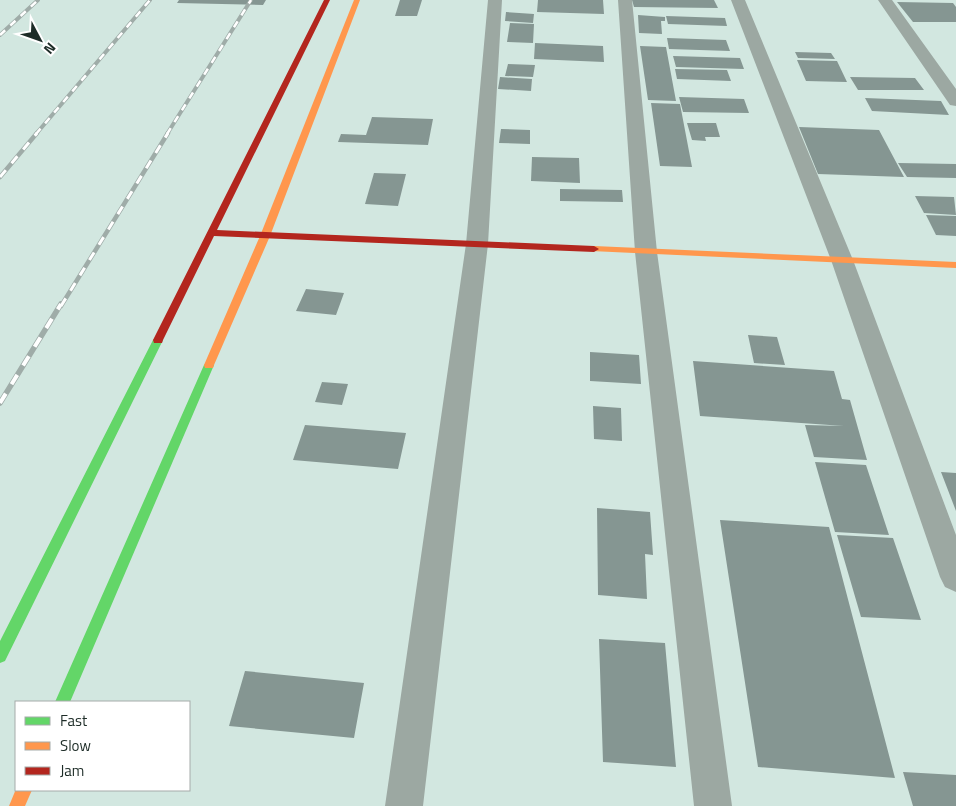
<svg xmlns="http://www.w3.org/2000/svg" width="956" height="806" viewBox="0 0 956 806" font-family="'Titillium Web',sans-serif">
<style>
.building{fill:#859692}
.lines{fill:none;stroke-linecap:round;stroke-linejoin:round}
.street{fill:#9ca8a2;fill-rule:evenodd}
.fast{fill:#63d668;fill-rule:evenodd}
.slow{fill:#ff974d;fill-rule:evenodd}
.jam{fill:#b3261e;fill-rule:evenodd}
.rail-far2-casing{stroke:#9faca8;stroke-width:4}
.rail-far1-casing{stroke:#9faca8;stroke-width:4.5}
.rail-casing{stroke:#9faca8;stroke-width:5.5}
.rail-far2{stroke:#fff;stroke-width:2.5;stroke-dasharray:7;stroke-linecap:butt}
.rail-far1{stroke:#fff;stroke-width:3;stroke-dasharray:9;stroke-linecap:butt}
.rail{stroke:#fff;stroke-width:4;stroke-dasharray:11;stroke-linecap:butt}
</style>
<rect width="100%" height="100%" fill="#d2e7e0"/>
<path class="building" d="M179 0H266L263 5 177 3Z
M400 0H422L417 16H395Z
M538 0H603L604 14 537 12Z
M632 0H714L718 8 634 7Z
M897 2 953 3 956 7V22H913Z
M506 12 534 14 533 23 505 21Z
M638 15 665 17V21H661L662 34 639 33Z
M666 16 725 18 727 26 668 24Z
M510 23 534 24 533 43 507 42Z
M667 38 726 40 730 51 669 49Z
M535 43 603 46 604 62 534 59Z
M640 46 666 47 676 101 648 100Z
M795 52 831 53 835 59 798 58Z
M673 56 740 58 744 69 676 67Z
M797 60 837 61 847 82 806 81Z
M508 64 535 65 533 77 505 76Z
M675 69 727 70 731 81 677 79Z
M500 77 532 79 531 91 498 89Z
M850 77 915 78 924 90H858Z
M679 97 744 99 749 113 683 112Z
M865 98 941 101 949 115 872 111Z
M651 103 680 104 692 167 660 166Z
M372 117 433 119 428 145 338 142 341 134 366 135Z
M687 123H716L720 137H705L706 141 692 140Z
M799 127 879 130 904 177 818 174Z
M501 129 530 130V144L499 143Z
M532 157 579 158 580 183 531 181Z
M898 163 956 164V178L907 177Z
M374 173 406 174 398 206 365 204Z
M560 189 622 190 623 202 560 201Z
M915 196 954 197 956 215 924 213Z
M926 215 956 216V236L936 235Z
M306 289 344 293 336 315 296 311Z
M748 335 777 337 785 365 754 363Z
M590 352 639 355 641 384 590 381Z
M693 361 834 371 842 399 850 400 867 460 814 457 805 425 844 426 700 416Z
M322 382 348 384 342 405 315 402Z
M593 406 621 408 622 441 594 439Z
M305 425 406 433 398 469 293 460Z
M815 462 866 465 889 535 835 532Z
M941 472 956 473V511Z
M597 508 650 512 653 555 645 554 647 599 598 595Z
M720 520 829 527 895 778 758 767Z
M837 535 893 538 921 620 861 617Z
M599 639 665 643 676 767 603 762Z
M245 671 364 683 354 738 229 726Z
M903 772 956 775V806H913Z"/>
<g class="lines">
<path class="street" d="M488 0H502L488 244 423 806H385L466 244Z
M618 0H632L657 252 732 806H694L635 252Z
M731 0H745L853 260 956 535V592L945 587 940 577 831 260Z
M878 0H892L956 89V106L950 105Z"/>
<path class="fast" d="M158 336 163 340 5 661 0 663V641L153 340Z
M209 361 214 365 70 702H55L204 365Z"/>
<path class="slow" d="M354 0H360L270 236 214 365 213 368H205L204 365 260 236Z
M594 246 956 262V268L591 251 589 249Z
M16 789 32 790 25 806H9Z"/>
<path class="jam" d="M324 0H330L217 230 594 246 599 249 594 252 214 236 163 340 162 343H154L153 340Z"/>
<g class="rail-far2-casing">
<path id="rail-far2" d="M0 35 38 0
M36 134 150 0
M167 134 251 0"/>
</g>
<g class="rail-far1-casing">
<path id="rail-far1" d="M0 177 37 133
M61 306 168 133"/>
</g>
<g class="rail-casing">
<path id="rail" d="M0 403 61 304"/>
</g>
<use href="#rail-far2" class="rail-far2"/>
<use href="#rail-far1" class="rail-far1"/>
<use href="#rail" class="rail"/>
</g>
<rect x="15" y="701" width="175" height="90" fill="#ffffff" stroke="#a5aba9"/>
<rect x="25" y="717" width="25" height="8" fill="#63d668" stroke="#a5aba9"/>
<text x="60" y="726" font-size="15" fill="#1d2c27">Fast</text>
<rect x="25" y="742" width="25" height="8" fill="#ff974d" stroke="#a5aba9"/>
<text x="60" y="751" font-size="15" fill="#1d2c27">Slow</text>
<rect x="25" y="767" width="25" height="8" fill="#b3261e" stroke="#a5aba9"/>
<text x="60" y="776" font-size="15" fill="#1d2c27">Jam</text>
<g transform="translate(40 40) rotate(131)" stroke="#ffffff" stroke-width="4" paint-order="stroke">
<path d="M0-4L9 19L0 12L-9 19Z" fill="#1d2c27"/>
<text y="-8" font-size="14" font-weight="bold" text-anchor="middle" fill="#1d2c27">N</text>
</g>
</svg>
